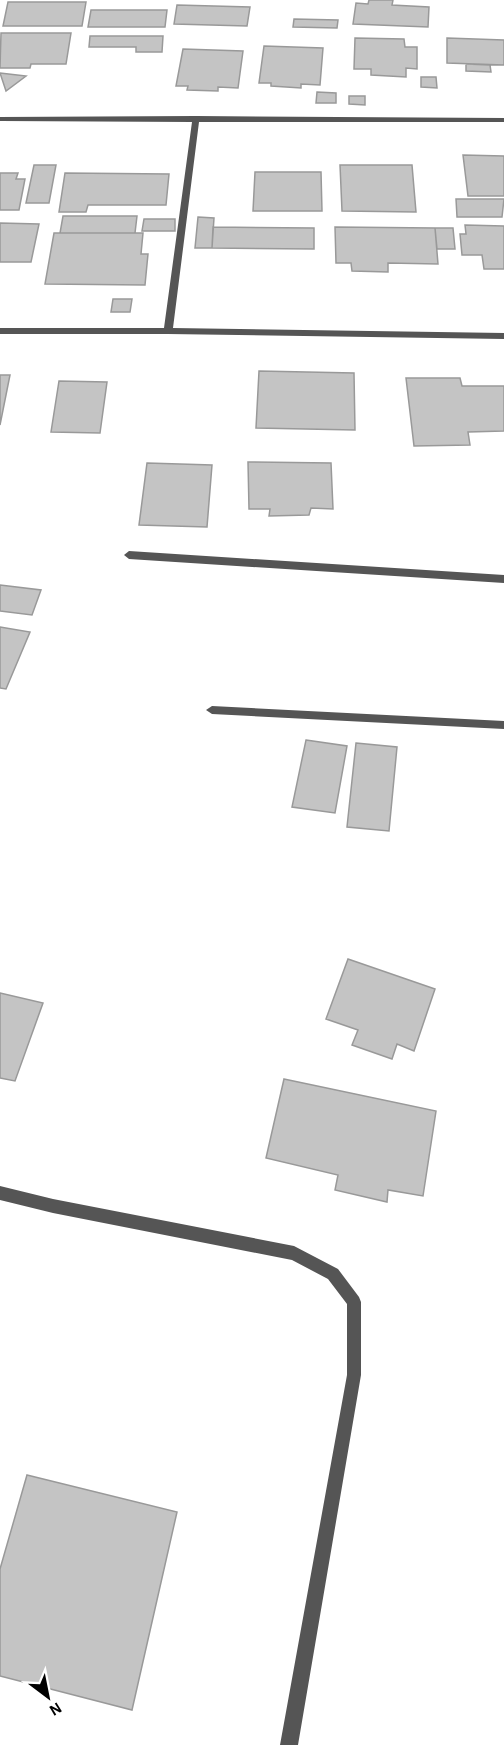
<svg xmlns="http://www.w3.org/2000/svg" width="504" height="1745" viewBox="0 0 504 1745" font-family="'Alegreya Sans',sans-serif">
<style>
.building{fill:#c4c4c4;stroke:#999;stroke-width:1.5}
.lines{fill:none;stroke-linecap:round;stroke-linejoin:round}
.minor{fill:#555;fill-rule:evenodd}
</style>
<rect width="100%" height="100%" fill="#fff"/>
<path class="building" d="M369 0H393L392 5 429 7 428 27 353 24 356 3 368 4Z
M8 2H86L82 26H3Z
M177 5 250 7 247 26 174 24Z
M91 10H167L165 27H88Z
M294 19 338 20 337 28 293 27Z
M1 33H71L66 64H31L30 68H0Z
M90 36H163L162 52H136V47H89Z
M355 38 404 39 405 47H417V69L406 68V77L371 75V69H354Z
M447 38 504 40V65L447 63Z
M264 46 323 48 320 85 301 84V88L271 86V83H259Z
M183 49 243 51 238 88 218 87V91L187 90 188 86H176Z
M466 64 490 65 491 72 466 71Z
M0 73 26 76 6 91Z
M421 77H436L437 88 421 87Z
M317 92 336 93V103H316Z
M349 96H365V105L349 104Z
M463 155 504 156V196H468Z
M34 165H56L49 203H26Z
M340 165H412L416 212 342 211Z
M255 172H321L322 211H253Z
M0 173H18L16 179H25L19 210H0Z
M65 173 169 174 166 205H88L86 212H59Z
M456 199H504L502 217H457Z
M63 216H137L135 233H60Z
M198 217 214 218 212 248H195Z
M144 219H175V231H142Z
M0 223 39 224 31 262H0Z
M465 225 504 226V269H484L482 255H462L460 234H466Z
M213 227 314 228V249L212 248Z
M335 227 435 228 438 264 388 263V272L352 271 351 263H336Z
M435 228H453L455 249H437Z
M54 233H143L141 254H148L145 285 45 284Z
M113 299H132L130 312H111Z
M259 371 354 373 355 430 256 428Z
M0 375H10L0 425Z
M406 378H460L462 386H504V431L468 432 470 445 414 446Z
M59 381 107 382 100 433 51 432Z
M248 462 331 463 333 509 311 508 309 515 269 516 270 509H249Z
M147 463 212 465 207 527 139 525Z
M0 585 41 590 32 615 0 611Z
M0 627 30 632 6 689 0 688Z
M306 740 347 746 335 813 292 807Z
M356 743 397 747 389 831 347 827Z
M348 959 435 989 414 1051 397 1044 392 1059 352 1045 358 1030 326 1019Z
M0 993 43 1003 15 1081 0 1078Z
M284 1079 436 1111 423 1196 388 1190 387 1202 335 1190 338 1175 266 1158Z
M27 1475 177 1512 132 1710 0 1676V1569Z"/>
<g class="lines">
<path class="minor" d="M196 116 504 118V122H199L173 328 504 333V339L168 334H0V328H164L192 122 0 121V117Z
M129 551 504 575V583L129 559 124 555Z
M212 706 504 721V729L212 714 206 710Z
M0 1186 53 1199 294 1246 338 1269 359 1297 361 1302V1375L298 1745H280L347 1375V1304L328 1279 292 1260 53 1213 0 1200Z"/>
</g>
<g transform="translate(48 1697) rotate(148)" stroke="#ffffff" stroke-width="4.5" paint-order="stroke">
<path d="M0-4.5L10 22L0 15L-10 22Z" fill="#000000"/>
<text y="-9" font-size="16" font-weight="bold" text-anchor="middle" fill="#000000">N</text>
</g>
</svg>
